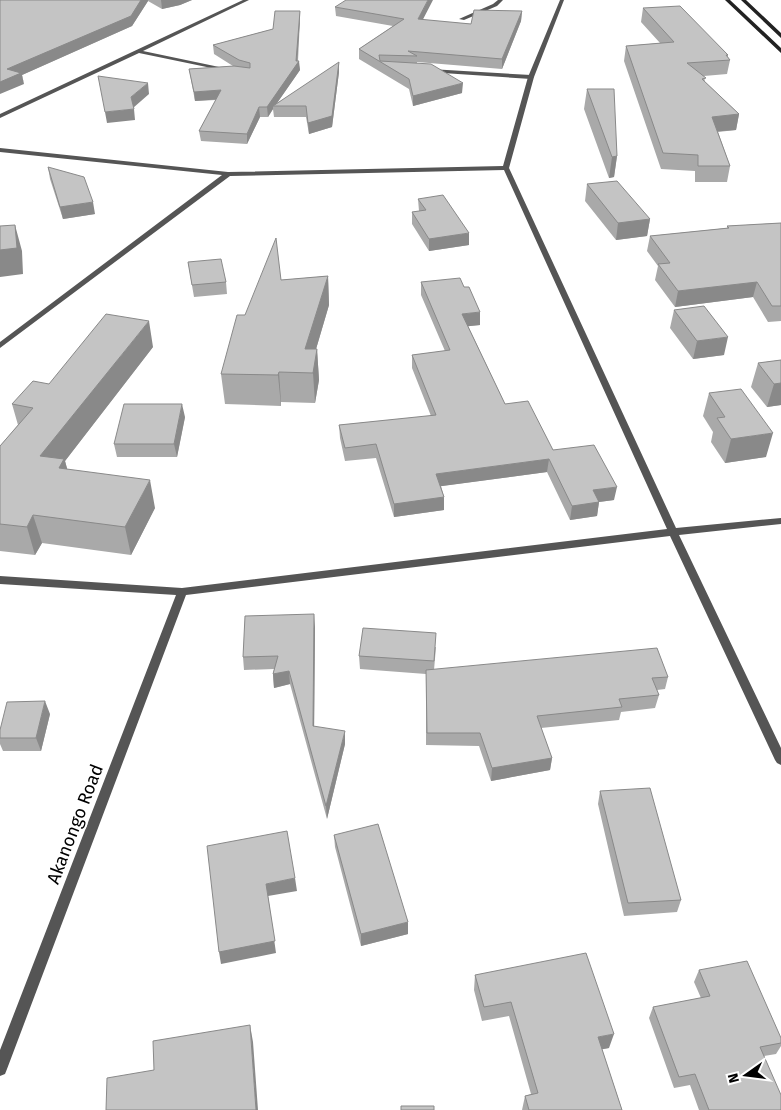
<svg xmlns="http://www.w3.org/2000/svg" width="781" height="1110" viewBox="0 0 781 1110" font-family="'Fira Sans',sans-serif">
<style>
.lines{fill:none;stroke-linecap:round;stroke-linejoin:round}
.lane{fill:#555;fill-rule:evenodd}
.street{fill:#555;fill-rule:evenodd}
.secondary{fill:#222;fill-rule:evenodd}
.wall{fill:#a9a9a9}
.shaded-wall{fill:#898989}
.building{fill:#c4c4c4;stroke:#898989}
.labels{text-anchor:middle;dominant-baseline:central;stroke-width:4;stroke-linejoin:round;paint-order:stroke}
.near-street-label{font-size:18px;fill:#000;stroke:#fff}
</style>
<rect width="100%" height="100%" fill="#fff"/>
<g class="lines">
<path class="lane" d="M498 0H503L497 6 464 20 459 19 493 4Z
M430 69 531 75 534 77 531 79 428 72V70Z"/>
<path class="street" d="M243 0H249L143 51 224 68 226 69V71L139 53 0 118V114Z
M560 0H564L534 77 509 168 676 528 781 518V524L679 535 781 748V765L777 763 775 760 670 536 186 595 7 1069 5 1074 0 1076V1050L176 595 0 584V576L182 588 667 529 504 170 230 176 0 348V342L222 175 0 152V148L228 172 503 166 528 77Z"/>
<path class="secondary" d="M725 0H730L781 48V53Z
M741 0H746L781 33V38Z"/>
</g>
<path class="wall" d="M0 0H192L180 5 162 9 148 1 132 26 22 75 24 84Z
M335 7 423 20 471 24 522 11 521 21 502 69 417 62V63L462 93 413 106 409 89 359 59V49L393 26 336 16Z
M643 8 728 55V57L730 60 727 74 704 76 705 82 739 114 736 130 718 132 730 166 727 182H695V171L661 169 624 61 626 46 660 43 641 22Z
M300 11V19L298 61 300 70 277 103 339 72 332 127 309 134 306 117H274L273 109 268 117H260L247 144 201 141 199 131 216 100 195 101 189 69 233 66 214 54 213 45 273 29Z
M587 89 617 156 614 177 609 178 584 109Z
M48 167 95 214 63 219 50 179Z
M587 184 650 219 647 236 616 240 585 201Z
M418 199 469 245 429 251 412 224V212L419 211Z
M781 223V321L768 322 753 297 675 307 655 280 658 266 647 251 650 236 727 228V226Z
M188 262 226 282 227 294 194 297Z
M328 276 329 305 316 349H317L319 380 315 403 281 402V406L225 404 221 374 245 315 281 280Z
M421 282 480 325 468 326 505 404 553 450 614 500 599 502 597 516 570 520 547 472 441 486 444 497V510L394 517 376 458 345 461 340 438 339 425 431 416 412 368V355L445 351 421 295Z
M674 310 724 355 693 359 670 328Z
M153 347 65 461 67 469 155 508 131 555 42 543 35 555 0 551V446L18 425 12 404 49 384Z
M781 360V405L767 407 751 387 758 363Z
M709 393 766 457 725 463 711 442 713 432 703 416Z
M185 417 177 457H117L114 444Z
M315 627 314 727 345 744 327 819 290 684 274 688 273 674 274 669 244 670 243 657Z
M436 647 434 670 668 677 665 689 657 690 659 695 655 708 621 712 619 720 541 728 552 758 550 770 491 781 479 746 426 745V674L360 669 359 656Z
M50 714 41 751H3L0 744V730Z
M600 791 681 900 677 912 624 916 598 804Z
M334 835 408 934 361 946 335 847Z
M699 970 781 1038V1046L776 1054 764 1056 781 1110H699L690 1085 674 1088 649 1018 653 1007 701 998 694 982Z
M475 975 609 1048 602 1049 622 1110H522L525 1096 531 1094 509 1016 482 1021 474 990Z"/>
<path class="shaded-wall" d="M141 0H148V1L132 26 22 75 24 84 0 94V82L7 69Z
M161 0H192L180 5 162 9Z
M428 0H433L418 29V19Z
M300 11V19L297 63 299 61 300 70 275 106H273V109L268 117 267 107 296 61Z
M522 11 521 21 502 69V59Z
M339 62V72L332 127 309 134 308 123Z
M148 83 149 94 133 108 131 97Z
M463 83 462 93 413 106V96Z
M221 90 222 99 195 101 194 92Z
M259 107 260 117 247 144V134Z
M134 109 135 120 107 123 105 112Z
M739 114 736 130 709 132 712 117Z
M617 156 614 177 609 178 612 157Z
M93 202 95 214 63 219 60 207Z
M650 219 647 236 616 240 618 223Z
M15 225 22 251 23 274 0 277V250Z
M469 233V245L429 251V239Z
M328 276 329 305 309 373 305 349Z
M757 282 753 297 675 307 678 291Z
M480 312V325L461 327 462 314Z
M149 321 153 347 65 461 72 486 40 456Z
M728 337 724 355 693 359 697 341Z
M317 349 319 380 315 403 313 373Z
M279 372 281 402V406L278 375Z
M781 383V405L767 407 774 384Z
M182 404 185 417 177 457 174 444Z
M773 433 766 457 725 463 731 439Z
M549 459 547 472 435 487 436 474Z
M150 480 155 508 131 555 125 527Z
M617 487 614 500 591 503 593 490Z
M444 497V510L394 517V504Z
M599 502 597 516 570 520 572 506Z
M33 515 42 543 35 555 27 527Z
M314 614 315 627 314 740 313 726Z
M289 671 290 684 274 688 273 674Z
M45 701 50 714 41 751 36 738Z
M345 731V744L327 819 326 806Z
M552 758 550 770 491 781 492 768Z
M295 878 297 891 268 896 276 953 221 964 219 952 266 884Z
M408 922V934L361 946V934Z
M250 1025 253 1042 258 1110H256Z
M614 1034 609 1048 593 1051 598 1037Z"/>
<path class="building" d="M0 0H141L131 16 7 69 21 73 0 82Z
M346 0H428L418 19 471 24 474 10 522 11 502 59 408 51 417 56 379 55 380 61 431 64 463 83 413 96 409 79 359 49 404 19 335 7Z
M680 6 728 55H726L730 60 687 63 706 78 702 79 739 114 712 117 730 166H698V155L663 153 626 46 674 42 643 8Z
M275 11H300L296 61H299L267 107H259L247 134 199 131 221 90 194 92 189 69 234 66 250 68V63L239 60 213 45 273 29Z
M339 62 332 116 308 123 306 106H273Z
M98 76 148 83 131 97 134 109 105 112Z
M587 89H614L617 156 612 157Z
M48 167 84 177 93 202 60 207Z
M617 181 650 219 618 223 587 184Z
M443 195 469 233 429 239 412 212 426 210 418 199Z
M781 223V306H772L757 282 678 291 658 264 670 263 650 236 729 228 727 226Z
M15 225 17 248 0 250V226Z
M276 238 281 280 328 276 305 349H317L313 373 279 372 278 375 221 374 237 315H245Z
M221 259 226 282 192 285 188 262Z
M460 278 464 287H469L480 312 462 314 505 404 528 401 553 450 594 445 617 487 593 490 599 502 572 506 549 459 436 474 444 497 394 504 376 444 345 448 339 425 436 415 412 355 450 350 421 282Z
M704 306 728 337 697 341 674 310Z
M106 314 149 321 40 456 64 459 59 468 150 480 125 527 33 515 27 527 0 524V446L33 408 12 404 33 381 49 384Z
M781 360V383L774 384 758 363Z
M741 389 773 433 731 439 717 418 725 417 709 393Z
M124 404H182L174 444H114Z
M314 614 313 726 345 731 326 806 289 671 273 674 278 656 243 657 245 616Z
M363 628 436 633 434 661 359 656Z
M657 648 668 677 652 678 659 695 619 699 622 707 537 716 552 758 492 768 480 733H427L426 670Z
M45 701 36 738H0V730L7 702Z
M650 788 681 900 628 903 600 791Z
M378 824 408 922 361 934 334 835Z
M287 831 295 878 266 884 275 941 219 952 207 846Z
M586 953 614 1034 598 1037 622 1110H529L525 1096 538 1093 511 1002 484 1007 475 975Z
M747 961 781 1038V1043L760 1047 781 1095V1110H709L695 1074 679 1077 653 1007 710 996 699 970Z
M250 1025 256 1110H106L107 1078 154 1070 153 1041Z
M401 1106H434V1110H401Z"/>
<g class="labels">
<g class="near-street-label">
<text transform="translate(75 824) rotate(-69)">Akanongo Road</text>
</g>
</g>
<g transform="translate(746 1075) rotate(256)" stroke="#ffffff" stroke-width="4" paint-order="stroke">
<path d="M0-4L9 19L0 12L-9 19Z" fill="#000000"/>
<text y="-8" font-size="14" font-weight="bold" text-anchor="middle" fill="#000000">N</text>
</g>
</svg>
